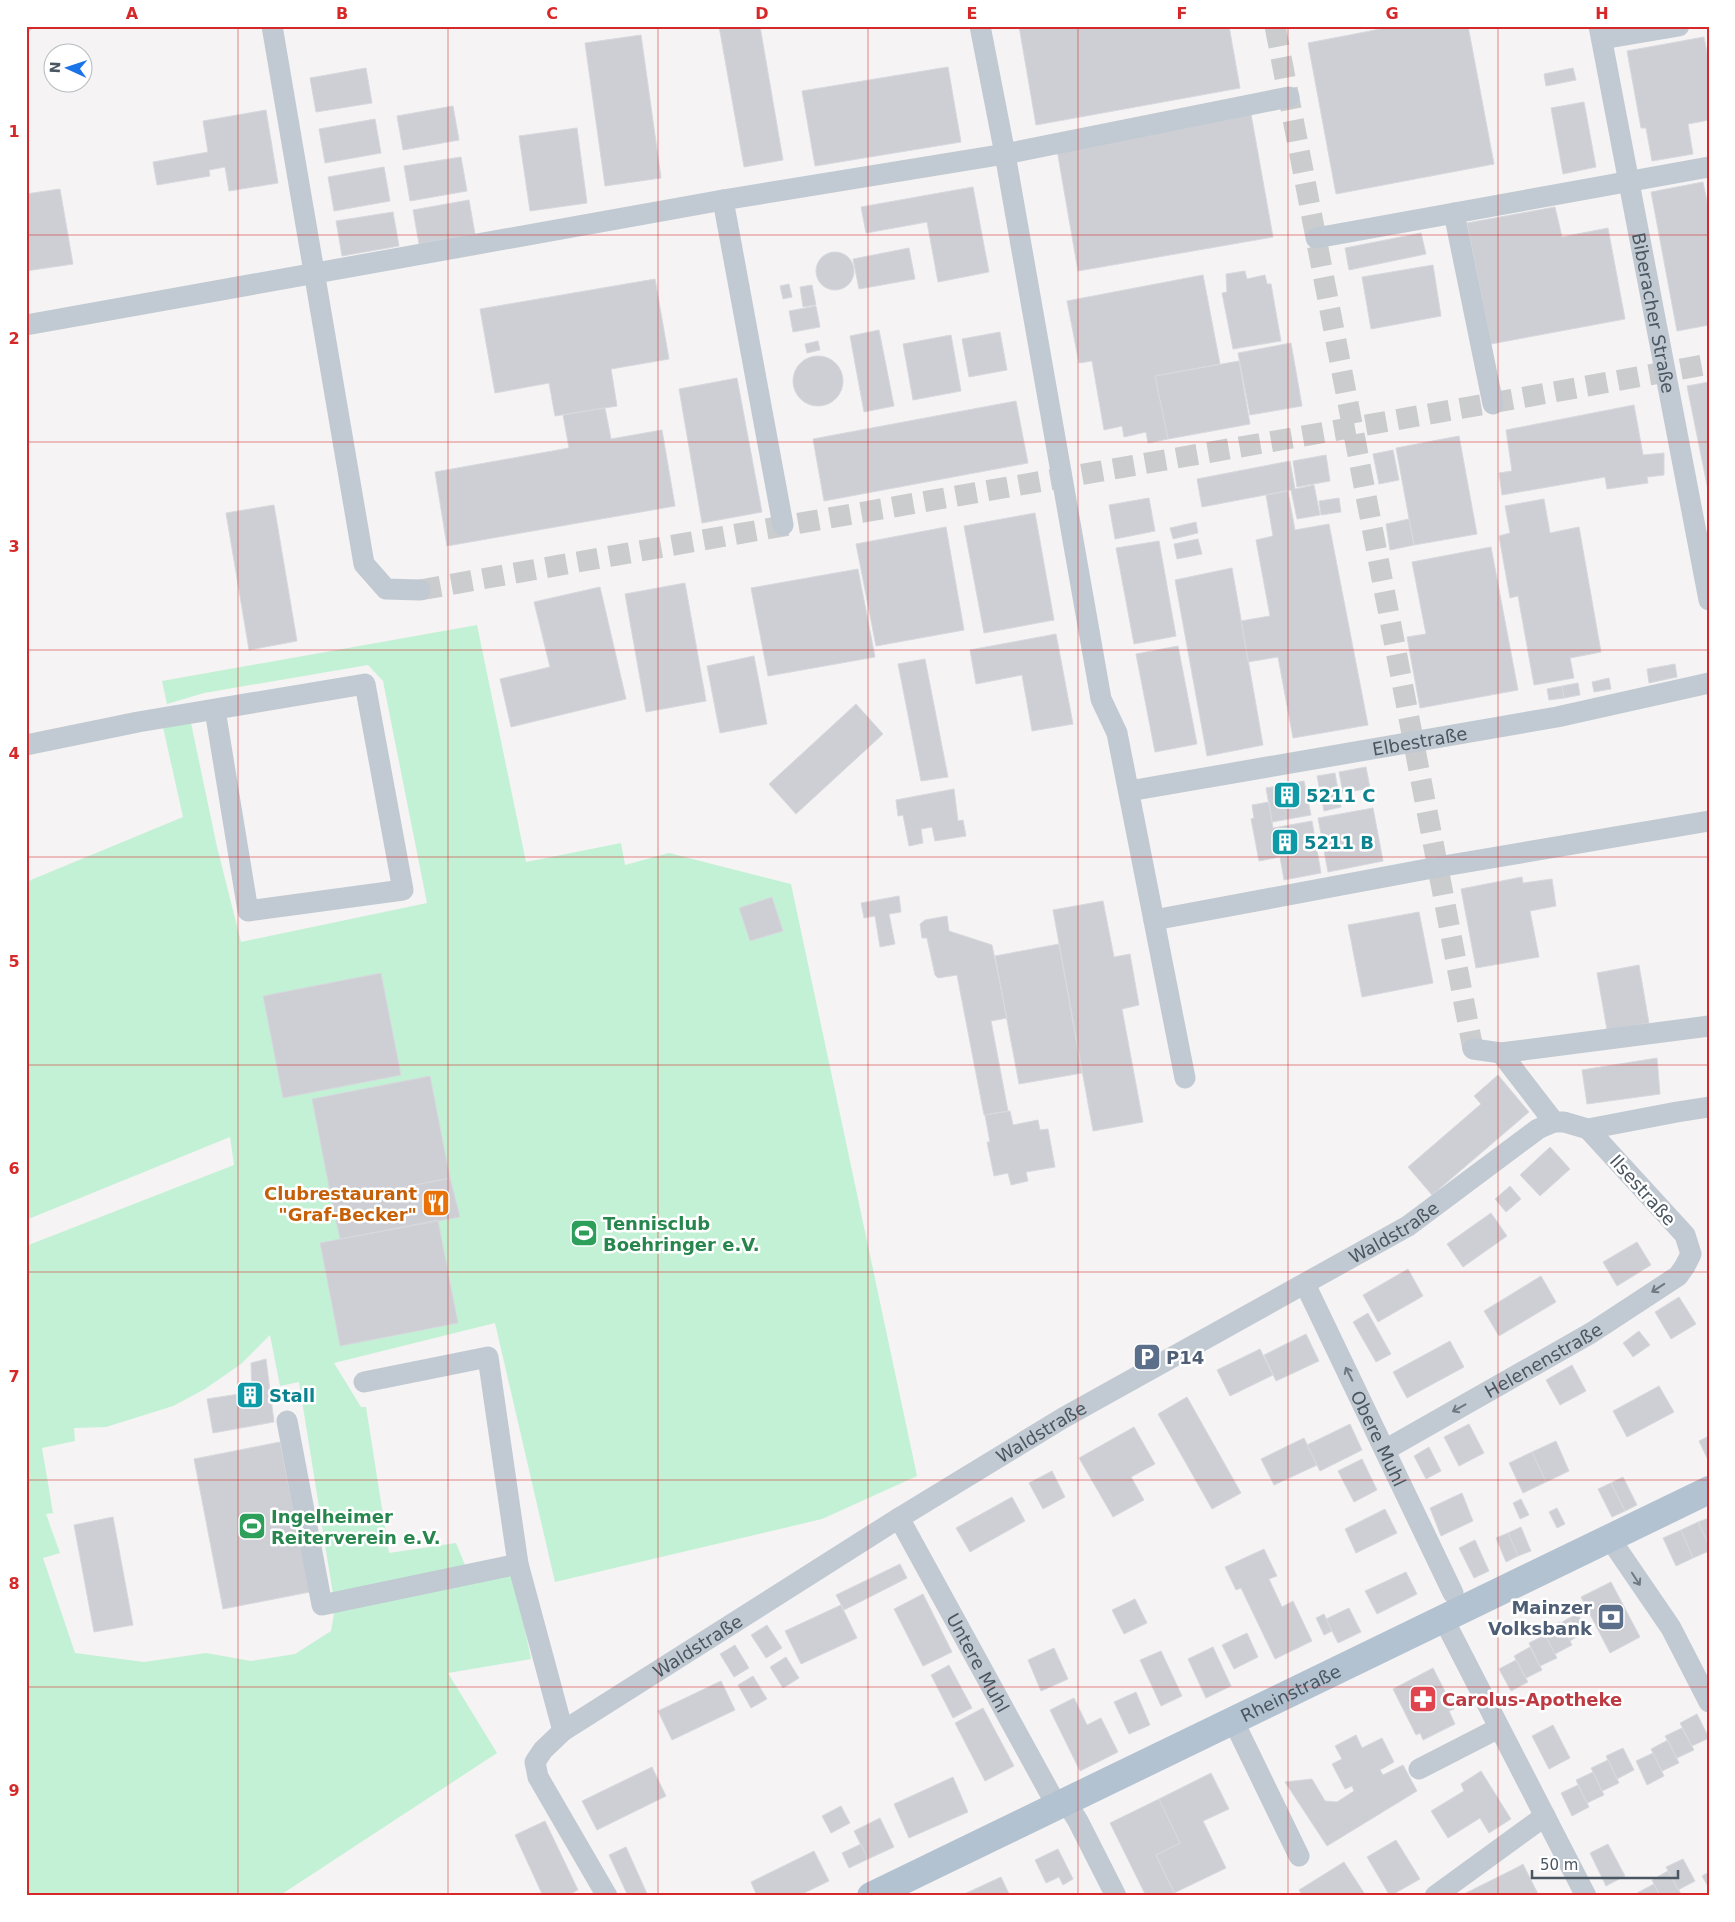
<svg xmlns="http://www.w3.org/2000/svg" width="1735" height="1922" viewBox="0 0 1735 1922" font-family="'DejaVu Sans',sans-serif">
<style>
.green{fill:#c3f1d5;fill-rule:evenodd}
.building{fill:#cdcfd5;stroke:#d7d9de}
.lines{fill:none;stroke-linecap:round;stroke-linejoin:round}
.minor-tunnel{stroke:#caccce;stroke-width:21;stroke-dasharray:21 11;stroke-linecap:butt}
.minor{stroke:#c1cad2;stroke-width:21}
.major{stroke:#b3c2d1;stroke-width:28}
.oneway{stroke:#6e7983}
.grid{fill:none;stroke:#d62828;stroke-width:1;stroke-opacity:0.55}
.labels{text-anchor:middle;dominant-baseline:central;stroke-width:5;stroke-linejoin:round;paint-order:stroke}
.street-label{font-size:18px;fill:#4a5661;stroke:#fff}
.culture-label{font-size:18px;font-weight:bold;fill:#0d838f;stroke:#fff;text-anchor:start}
.food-label{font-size:18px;font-weight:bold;fill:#c56008;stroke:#fff;text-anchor:end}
.leisure-label{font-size:18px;font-weight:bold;fill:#27864d;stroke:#fff;text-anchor:start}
.service-label{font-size:18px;font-weight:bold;fill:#4e5e75;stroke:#fff;text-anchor:start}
.health-label{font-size:18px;font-weight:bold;fill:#be3a42;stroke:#fff;text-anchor:start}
.neatline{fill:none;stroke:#d62828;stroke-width:2}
.grid-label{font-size:16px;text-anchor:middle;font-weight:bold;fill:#d62828}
</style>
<rect width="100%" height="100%" fill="#f5f3f3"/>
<path class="green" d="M477 625 526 862 621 843 625 865 669 853 791 884 917 1476 822 1519 555 1582 495 1323 334 1363 361 1407H366L389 1553 456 1543 465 1565 510 1558 531 1659 448 1673 497 1753 279 1896H26V1246L234 1165 230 1137 26 1220V882L183 817 163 727 191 723 217 847 241 942 427 903 383 681 368 665 204 693 167 704 162 681ZM270 1335 280 1386 299 1382 335 1607 331 1631 295 1654 251 1661 206 1653 144 1662 75 1653 43 1558 60 1553 46 1514 53 1513 42 1448 75 1441 74 1428 106 1427 173 1406 205 1389 241 1364Z"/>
<path class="building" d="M26 26H35L26 34Z
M719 26H760L783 160 744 167Z
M1019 26H1229L1240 88 1036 125Z
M1396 26H1468L1494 164 1336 194 1308 43Z
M641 35 661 178 605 186 585 43Z
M1704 37 1709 63V120L1688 124 1693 154 1652 161 1646 128H1641L1627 51Z
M948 67 961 142 815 166 802 91Z
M366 68 372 103 316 112 310 78Z
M1573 68 1576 80 1546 86 1544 74Z
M1584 102 1596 167 1563 174 1551 108Z
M453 106 459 140 403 150 397 116Z
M266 110 278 183 229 191 225 167 209 170 210 176 157 185 153 162 208 152 203 121Z
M1251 114 1273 237 1078 271 1057 150Z
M375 119 381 153 325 163 319 129Z
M577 128 587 203 530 211 519 136Z
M461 157 467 191 410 201 404 166Z
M384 167 390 201 334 211 328 177Z
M1703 182 1709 211V325L1677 331 1651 192Z
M973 187 989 272 938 282 927 222 866 233 861 207Z
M60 189 73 264 26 271V194Z
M469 200 475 234 419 244 413 210Z
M1555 207 1562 237 1608 228 1625 319 1491 344 1467 223Z
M393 212 399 246 342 256 336 221Z
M1421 233 1426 254 1349 270 1345 248Z
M909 248 915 279 859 289 853 259Z
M816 271a19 19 0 1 1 38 0a19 19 0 1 1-38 0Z
M1433 265 1441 316 1371 329 1362 277Z
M1245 271 1247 279 1265 275 1267 284H1271L1281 341 1233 349 1222 293 1227 292 1226 274Z
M1203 275 1220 364 1155 376 1168 439 1148 443 1146 432 1124 437 1122 426 1104 430 1092 361 1079 363 1067 301Z
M655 279 669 359 611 369 617 406 555 416 549 383 495 393 480 309Z
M789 284 792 297 783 299 780 286Z
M812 285 816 305 803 307 800 287Z
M816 306 820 327 793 332 789 311Z
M879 330 894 406 864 412 850 336Z
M1000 332 1007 370 969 377 962 339Z
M951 335 961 391 913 400 903 344Z
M818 341 820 350 807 353 805 344Z
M1291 343 1302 406 1250 415 1238 353Z
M793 381a25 25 0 1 1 50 0a25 25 0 1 1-50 0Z
M1239 361 1250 424 1168 439 1155 376Z
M737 378 762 512 702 523 679 389Z
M1709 382V495L1687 386Z
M1016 401 1028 463 824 501 813 439Z
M1634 405 1643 455 1664 453V475L1647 477 1648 483 1607 489 1605 477 1502 495 1499 473 1512 471 1506 430Z
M605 408 611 439 662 430 675 506 447 546 435 472 569 448 563 415Z
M1459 436 1477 534 1414 545 1396 448Z
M1393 450 1399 480 1379 484 1373 454Z
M1326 455 1330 481 1297 487 1293 461Z
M1290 461 1295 489 1314 485 1320 515 1297 519 1291 490 1202 507 1197 479Z
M1288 491 1295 530 1329 524 1368 725 1293 738 1278 657 1248 662 1241 621 1270 616 1256 540 1273 536 1266 495Z
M1149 498 1155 531 1115 539 1109 505Z
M1339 498 1341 512 1321 515 1319 501Z
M1544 499 1550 533 1579 527 1601 652 1570 658 1574 678 1534 685 1518 596 1510 598 1499 536 1510 533 1505 506Z
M274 505 297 641 249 650 226 513Z
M1035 513 1054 620 984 633 964 526Z
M1409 519 1414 545 1390 550 1386 524Z
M1196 522 1198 533 1173 539 1170 528Z
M946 527 964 630 876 646 856 544Z
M1198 539 1202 554 1177 559 1174 544Z
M1159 541 1176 636 1134 644 1116 548Z
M1491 547 1518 690 1420 708 1407 637 1426 634 1412 562Z
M1232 568 1263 745 1207 756 1175 580Z
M858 569 875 657 768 676 751 588Z
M685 583 706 701 646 712 625 594Z
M600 587 626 699 511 727 500 679 550 667 534 602Z
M1056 634 1073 724 1032 731 1022 675 976 684 970 650Z
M1178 646 1197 744 1155 752 1136 654Z
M754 656 767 724 720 733 707 666Z
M925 659 948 777 921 781 898 664Z
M1675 664 1677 677 1649 683 1647 669Z
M1609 678 1611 689 1594 692 1592 682Z
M1578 683 1580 695 1564 698 1562 686Z
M1562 686 1564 698 1549 700 1547 689Z
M856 704 883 734 796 814 769 784Z
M1366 767 1370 788 1343 793 1339 772Z
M1335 773 1341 807 1324 811 1317 776Z
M1304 781 1311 815 1272 822 1266 788Z
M954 789 958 821 963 820 966 836 935 841 932 827 921 829 923 843 909 846 903 815 898 816 896 800Z
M1269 802 1273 828 1312 821 1321 873 1284 880 1280 857 1259 861 1251 819 1254 818 1252 805Z
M1373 808 1383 861 1328 872 1318 818Z
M1522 877 1523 883 1552 879 1556 906 1530 911 1539 957 1476 968 1461 889Z
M899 896 901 912 889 914 895 944 880 947 875 916 864 918 861 903Z
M772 897 783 931 750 941 739 908Z
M1103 901 1114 957 1130 954 1139 1005 1122 1009 1143 1122 1093 1131 1053 910Z
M1419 912 1433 983 1362 997 1348 925Z
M947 916 949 931 992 945 1007 1018 991 1021 1008 1111 984 1115 957 975 938 978 935 975 927 938H922L920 924 925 920Z
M1059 944 1082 1073 1019 1084 995 956Z
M1639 965 1649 1023 1607 1030 1597 973Z
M381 973 401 1075 283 1098 263 996Z
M1657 1058 1660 1094 1587 1104 1582 1070Z
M1498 1075 1529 1112 1432 1195 1408 1167 1481 1104 1474 1096Z
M430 1076 450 1178 332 1202 312 1099Z
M1010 1111 1013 1125 1038 1120 1040 1130 1048 1129 1055 1167 1026 1172 1028 1181 1011 1185 1008 1173 994 1176 987 1142H990L985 1115Z
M1550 1147 1570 1169 1540 1196 1520 1175Z
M450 1178 460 1217 340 1239 332 1202Z
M1510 1186 1521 1199 1506 1212 1495 1199Z
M1491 1213 1507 1236 1463 1267 1447 1244Z
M438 1220 458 1323 340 1346 320 1243Z
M1637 1242 1651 1265 1617 1286 1603 1262Z
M1408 1269 1423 1296 1378 1322 1363 1295Z
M1541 1276 1556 1302 1499 1336 1484 1311Z
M1679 1297 1696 1324 1671 1339 1655 1312Z
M1368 1313 1391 1354 1376 1362 1353 1322Z
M1639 1331 1650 1345 1633 1357 1623 1343Z
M1306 1334 1319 1361 1276 1381 1264 1355Z
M1450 1341 1464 1367 1407 1398 1393 1372Z
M1260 1349 1273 1375 1230 1396 1217 1370Z
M266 1359 274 1422 213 1433 207 1399 252 1392 251 1363Z
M1572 1365 1586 1391 1560 1405 1546 1380Z
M1659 1386 1674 1412 1627 1437 1613 1411Z
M1187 1397 1241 1493 1212 1509 1158 1414Z
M1350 1424 1362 1450 1320 1471 1307 1445Z
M1469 1424 1484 1453 1459 1466 1444 1437Z
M1134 1427 1155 1464 1131 1477 1144 1500 1113 1517 1079 1458Z
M1709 1436V1462L1699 1441Z
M1304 1438 1317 1465 1274 1485 1261 1459Z
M1556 1441 1569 1471 1546 1482 1532 1452Z
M280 1442 310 1592 223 1609 194 1459Z
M1429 1447 1441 1471 1426 1479 1414 1456Z
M1532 1452 1546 1482 1523 1493 1509 1463Z
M1362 1459 1377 1490 1354 1502 1338 1471Z
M1052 1471 1065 1497 1043 1509 1029 1483Z
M1623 1477 1637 1505 1625 1511 1611 1483Z
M1611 1483 1625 1511 1612 1517 1598 1489Z
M1462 1493 1473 1521 1441 1536 1430 1508Z
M1012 1497 1025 1521 970 1552 956 1528Z
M1521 1499 1529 1515 1520 1519 1513 1503Z
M1557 1508 1565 1524 1557 1528 1549 1512Z
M1385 1509 1397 1533 1356 1553 1345 1529Z
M113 1517 133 1625 94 1632 74 1525Z
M1709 1518V1545L1698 1522Z
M1698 1522 1709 1545V1551L1693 1558 1681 1530Z
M1521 1527 1531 1551 1518 1556 1508 1533Z
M1681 1530 1693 1558 1676 1566 1663 1538Z
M1508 1533 1518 1556 1506 1562 1496 1538Z
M1475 1540 1489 1571 1474 1578 1459 1548Z
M1264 1549 1277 1576 1269 1579 1282 1607 1293 1601 1312 1641 1275 1659 1241 1588 1236 1590 1225 1567Z
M900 1564 907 1578 844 1610 836 1595Z
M1406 1572 1417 1594 1377 1614 1365 1591Z
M1611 1582 1640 1637 1610 1653 1581 1597Z
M923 1594 952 1652 923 1666 894 1609Z
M1135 1599 1147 1623 1124 1634 1112 1610Z
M841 1605 857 1638 801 1664 785 1631Z
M1349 1608 1361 1632 1338 1643 1326 1619Z
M1324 1614 1332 1631 1324 1635 1316 1618Z
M1578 1614 1587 1632 1578 1636 1569 1618Z
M1569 1618 1578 1636 1570 1641 1561 1623Z
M1560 1622 1572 1645 1555 1654 1543 1631Z
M767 1625 782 1648 766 1658 751 1635Z
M1247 1633 1258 1657 1234 1669 1222 1645Z
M1545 1635 1557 1658 1540 1666 1529 1643Z
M735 1645 749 1668 734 1677 720 1654Z
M1213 1647 1231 1686 1206 1698 1188 1659Z
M1530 1647 1542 1670 1526 1678 1514 1656Z
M1054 1648 1068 1679 1041 1691 1028 1660Z
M1161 1651 1182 1696 1161 1706 1140 1660Z
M786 1657 799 1678 783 1688 770 1667Z
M1516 1660 1528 1682 1511 1691 1499 1669Z
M949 1665 972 1708 953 1718 931 1675Z
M1433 1668 1454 1709 1449 1711 1455 1724 1423 1740 1420 1733 1416 1735 1393 1689Z
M753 1676 767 1699 751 1708 738 1685Z
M721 1681 735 1710 672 1740 658 1711Z
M1136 1692 1150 1725 1129 1734 1114 1702Z
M1074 1698 1087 1725 1101 1718 1118 1752 1080 1771 1050 1710Z
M983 1708 1014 1766 985 1781 955 1723Z
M1697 1714 1709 1738 1692 1746 1680 1723Z
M1553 1725 1570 1758 1549 1769 1532 1736Z
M1682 1728 1694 1750 1677 1758 1665 1736Z
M1356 1735 1362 1748 1382 1738 1394 1762 1380 1770 1383 1775 1403 1765 1417 1791 1327 1846 1285 1782 1312 1779 1325 1801 1337 1802 1354 1791 1352 1786 1345 1789 1332 1764 1342 1759 1335 1746Z
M1668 1740 1679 1763 1662 1771 1651 1749Z
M1623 1748 1634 1770 1617 1779 1606 1756Z
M1653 1753 1664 1776 1647 1785 1636 1761Z
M1608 1760 1619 1783 1602 1791 1591 1768Z
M652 1767 666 1796 597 1830 582 1801Z
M1481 1771 1511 1819 1489 1833 1480 1818 1448 1838 1431 1811 1464 1791 1461 1784Z
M1593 1772 1604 1795 1587 1803 1576 1780Z
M1211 1773 1229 1809 1203 1821 1226 1868 1174 1893 1156 1855 1180 1843 1159 1799Z
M953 1777 968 1812 909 1838 894 1804Z
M1578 1785 1589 1807 1572 1816 1561 1793Z
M1159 1799 1180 1843 1156 1855 1176 1896H1146L1110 1823Z
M841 1806 850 1823 831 1833 822 1816Z
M880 1818 894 1847 868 1859 854 1831Z
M545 1821 578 1890 566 1896H543L515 1835Z
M1396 1840 1420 1879 1390 1896 1367 1857Z
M861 1844 868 1859 849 1868 842 1853Z
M1608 1844 1625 1876 1606 1886 1590 1853Z
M626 1847 648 1896H628L609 1855Z
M1058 1849 1073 1879 1063 1885 1059 1877 1046 1883 1035 1860Z
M814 1851 829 1881 798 1896H757L751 1882Z
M1683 1859 1695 1881 1678 1890 1666 1867Z
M1344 1862 1366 1896H1303L1299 1890Z
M1523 1864 1539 1896H1460L1518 1867Z
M1668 1871 1681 1894 1678 1896H1660L1652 1880Z
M1709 1872V1888L1702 1876Z
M1001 1877 1010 1896H962V1895Z
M1654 1884 1660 1896H1639L1637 1893Z"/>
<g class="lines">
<path class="minor-tunnel" d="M1275 26 1473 1049
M420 590C849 513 1280 442 1709 364"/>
<g class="minor">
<path d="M272 26 364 564 386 589 420 590"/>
<path d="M980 26 1005 154 1101 699 1117 733 1185 1078"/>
<path id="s1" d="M1599 26 1709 600"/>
<path d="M1602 39 1679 26"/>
<path d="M723 200 783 525"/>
<path d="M1454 213 1493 404"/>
<path d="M1316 238 1709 167"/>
<path d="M26 325 723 200 1005 154 1289 97"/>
<path d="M26 745 138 722 365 684 403 890 248 911 215 710"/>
<path id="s2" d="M1129 791 1557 717 1709 683"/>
<path d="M1154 920 1438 867 1709 821"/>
<path d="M1473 1049 1501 1053 1709 1026"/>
<path d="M1501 1053 1554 1122"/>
<path id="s3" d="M1305 1284 1453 1593"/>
<path d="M364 1382 488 1357 518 1564 563 1731"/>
<path d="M287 1421 322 1605 518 1564"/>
<path id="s4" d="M1385 1450 1591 1333 1678 1276 1685 1266 1691 1254 1685 1235 1588 1129"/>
<path id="s5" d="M899 1518 1057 1806"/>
<path d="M1612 1537 1617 1549 1671 1628 1709 1702"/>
<path d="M1443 1618 1586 1896"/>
<path d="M1233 1720 1299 1856"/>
<path d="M1419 1769 1499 1728"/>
<path d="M1066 1802 1078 1821 1116 1896"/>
<path id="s6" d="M607 1896 538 1777 535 1762 543 1750 563 1731 899 1518 1063 1418 1408 1226 1538 1129 1554 1122H1564L1588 1129 1677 1112 1709 1107"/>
<path d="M1435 1896 1545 1816"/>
</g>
<path class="major" id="s7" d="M871 1896 1709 1490"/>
</g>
<defs><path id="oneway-shaft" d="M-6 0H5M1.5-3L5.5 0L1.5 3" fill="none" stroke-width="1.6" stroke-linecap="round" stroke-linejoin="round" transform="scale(1.25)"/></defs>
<g class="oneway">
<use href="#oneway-shaft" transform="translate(1658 1288) rotate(147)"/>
<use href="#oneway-shaft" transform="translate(1349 1374) rotate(-117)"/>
<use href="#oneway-shaft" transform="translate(1459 1408) rotate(151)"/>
<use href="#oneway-shaft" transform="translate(1636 1579) rotate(57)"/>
</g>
<path class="grid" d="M238 26V1896M448 26V1896M658 26V1896M868 26V1896M1078 26V1896M1288 26V1896M1498 26V1896M26 235H1709M26 442H1709M26 650H1709M26 857H1709M26 1065H1709M26 1272H1709M26 1480H1709M26 1687H1709"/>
<defs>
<g id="building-square" transform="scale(1.4375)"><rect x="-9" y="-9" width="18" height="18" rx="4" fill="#0f9aa8" stroke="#fff"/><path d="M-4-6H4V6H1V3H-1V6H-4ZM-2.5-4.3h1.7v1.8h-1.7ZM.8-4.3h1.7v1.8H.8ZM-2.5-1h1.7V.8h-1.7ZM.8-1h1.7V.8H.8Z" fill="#fff"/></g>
<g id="restaurant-square" transform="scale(1.4375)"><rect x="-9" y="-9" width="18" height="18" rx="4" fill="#e8710a" stroke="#fff"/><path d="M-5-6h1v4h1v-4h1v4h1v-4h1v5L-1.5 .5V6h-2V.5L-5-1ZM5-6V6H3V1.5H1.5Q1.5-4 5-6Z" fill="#fff"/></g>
<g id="stadium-square" transform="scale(1.4375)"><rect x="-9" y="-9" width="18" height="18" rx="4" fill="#2e9e5b" stroke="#fff"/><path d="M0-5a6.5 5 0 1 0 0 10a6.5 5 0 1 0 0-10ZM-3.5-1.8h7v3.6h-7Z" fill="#fff"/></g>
<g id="parking-square" transform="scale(1.4375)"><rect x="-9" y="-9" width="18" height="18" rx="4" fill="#5c6f8a" stroke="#fff"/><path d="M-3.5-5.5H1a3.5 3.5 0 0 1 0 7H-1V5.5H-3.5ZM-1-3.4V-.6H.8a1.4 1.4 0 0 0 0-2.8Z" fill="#fff"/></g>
<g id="bank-square" transform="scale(1.4375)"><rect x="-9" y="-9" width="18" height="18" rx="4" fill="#5c6f8a" stroke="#fff"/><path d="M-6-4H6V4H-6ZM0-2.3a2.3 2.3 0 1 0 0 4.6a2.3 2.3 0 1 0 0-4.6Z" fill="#fff"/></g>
<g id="pharmacy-square" transform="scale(1.4375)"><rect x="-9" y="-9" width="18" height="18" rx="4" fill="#e0444e" stroke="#fff"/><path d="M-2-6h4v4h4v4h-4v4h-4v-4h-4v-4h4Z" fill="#fff"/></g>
</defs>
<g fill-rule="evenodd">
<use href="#building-square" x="1287" y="795"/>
<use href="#building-square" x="1285" y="842"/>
<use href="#restaurant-square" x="436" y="1203"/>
<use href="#stadium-square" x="584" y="1233"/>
<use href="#parking-square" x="1147" y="1357"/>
<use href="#building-square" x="250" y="1395"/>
<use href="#stadium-square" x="252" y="1526"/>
<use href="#bank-square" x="1611" y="1617"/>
<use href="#pharmacy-square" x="1423" y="1699"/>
</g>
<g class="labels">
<g class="street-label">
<text stroke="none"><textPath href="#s1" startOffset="292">Biberacher Straße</textPath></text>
<text stroke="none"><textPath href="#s2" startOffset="295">Elbestraße</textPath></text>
<text transform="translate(1643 1190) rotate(48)">Ilsestraße</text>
<text stroke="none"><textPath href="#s6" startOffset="1164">Waldstraße</textPath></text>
<text stroke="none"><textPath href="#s4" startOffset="182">Helenenstraße</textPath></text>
<text stroke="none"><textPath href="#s6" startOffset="759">Waldstraße</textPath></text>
<text stroke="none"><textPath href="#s3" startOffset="171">Obere Muhl</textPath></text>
<text stroke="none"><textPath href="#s6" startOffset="354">Waldstraße</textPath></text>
<text stroke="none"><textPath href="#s5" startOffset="165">Untere Muhl</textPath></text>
<text stroke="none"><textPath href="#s7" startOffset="466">Rheinstraße</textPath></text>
</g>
<g class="culture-label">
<text x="1306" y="795">5211 C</text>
<text x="1304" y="842">5211 B</text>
<text x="269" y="1395">Stall</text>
</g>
<g class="food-label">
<text x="417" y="1193">Clubrestaurant<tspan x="417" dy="21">"Graf-Becker"</tspan></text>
</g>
<g class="leisure-label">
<text x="603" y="1223">Tennisclub<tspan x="603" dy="21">Boehringer e.V.</tspan></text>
<text x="271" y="1516">Ingelheimer<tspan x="271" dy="21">Reiterverein e.V.</tspan></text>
</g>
<g class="service-label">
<text x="1166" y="1357">P14</text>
<text x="1592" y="1607" text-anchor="end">Mainzer<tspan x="1592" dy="21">Volksbank</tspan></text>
</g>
<g class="health-label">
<text x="1442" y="1699">Carolus-Apotheke</text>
</g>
</g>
<rect width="1735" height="1922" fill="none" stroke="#ffffff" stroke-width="55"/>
<g transform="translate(68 68) rotate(273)"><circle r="24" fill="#ffffff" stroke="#b7bbc0"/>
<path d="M0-4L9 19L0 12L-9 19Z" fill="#1a73e8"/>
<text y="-8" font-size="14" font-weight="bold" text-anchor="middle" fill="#4a5661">N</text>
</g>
<path d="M1532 1870v8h146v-8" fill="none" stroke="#4a5661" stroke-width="2.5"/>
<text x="1540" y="1870" font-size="15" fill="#4a5661" stroke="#ffffff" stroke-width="4" paint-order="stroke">50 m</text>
<rect x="28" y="28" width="1680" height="1866" class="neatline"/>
<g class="grid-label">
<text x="132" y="19">A</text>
<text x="342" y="19">B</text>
<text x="552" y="19">C</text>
<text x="762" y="19">D</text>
<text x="972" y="19">E</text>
<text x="1182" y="19">F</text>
<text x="1392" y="19">G</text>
<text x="1602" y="19">H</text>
<text x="14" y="137">1</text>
<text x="14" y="344">2</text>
<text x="14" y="552">3</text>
<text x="14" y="759">4</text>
<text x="14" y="967">5</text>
<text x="14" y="1174">6</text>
<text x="14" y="1382">7</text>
<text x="14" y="1589">8</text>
<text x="14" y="1796">9</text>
</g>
</svg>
